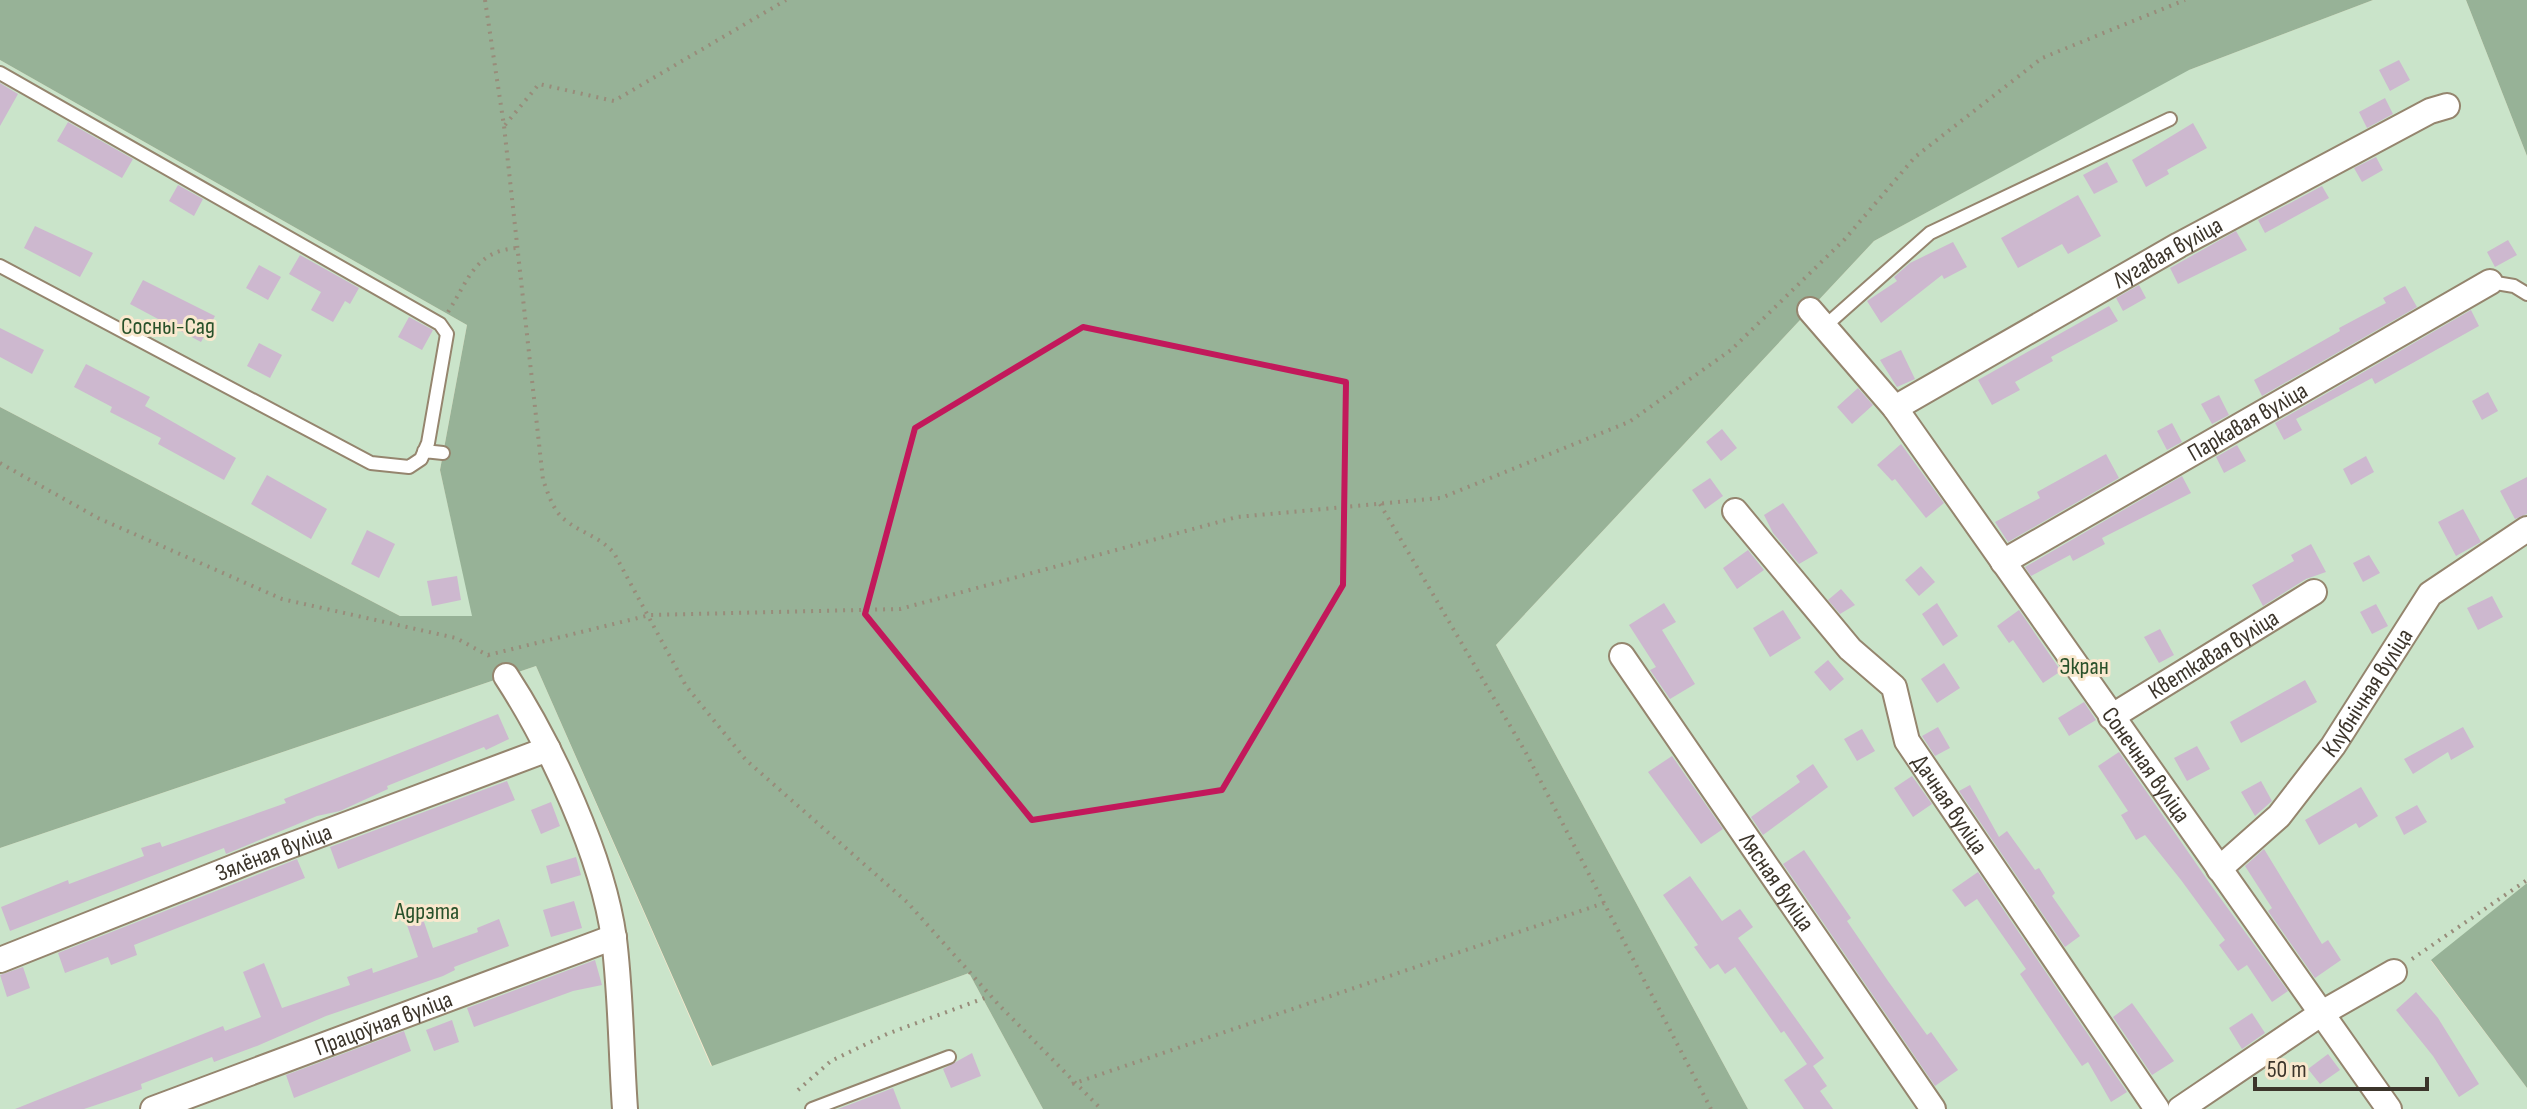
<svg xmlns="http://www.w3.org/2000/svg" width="2527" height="1109" viewBox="0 0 2527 1109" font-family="'Sofia Sans Condensed',sans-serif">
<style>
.green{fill:#cae4ca}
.forest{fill:#97b297}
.building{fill:#cdb8cf}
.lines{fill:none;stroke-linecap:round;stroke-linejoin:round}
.service-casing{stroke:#95856e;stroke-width:16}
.minor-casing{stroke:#95856e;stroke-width:28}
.path{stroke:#988c7a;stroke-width:4;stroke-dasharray:2 6;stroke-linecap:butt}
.service{stroke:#fff;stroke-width:12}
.minor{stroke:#fff;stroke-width:24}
.marked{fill:none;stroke:#c2185b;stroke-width:6;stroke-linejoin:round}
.labels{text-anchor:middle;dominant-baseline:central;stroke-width:6;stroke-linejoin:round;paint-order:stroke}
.street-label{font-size:24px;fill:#3c352b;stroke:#f9e8ce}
.park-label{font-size:24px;fill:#28512a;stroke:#f9e8ce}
</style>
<rect width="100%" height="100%" fill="#f9e8ce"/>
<path class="green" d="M2177 0 2189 70 2373 0H2466L2527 156V883L2431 961 2527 1088V1109H1748L1496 645 1874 241 2171 79Z
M0 60 467 325 440 470 473 617 400 616 0 407Z
M536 666 711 1066 969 973 1043 1109H0V848Z"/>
<path class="forest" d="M0 0H2373L2189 70 1874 241 1496 645 1748 1109H1043L969 973 712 1066 536 666 0 848V407L400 616H472L440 470 467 325 0 60Z
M2466 0H2527V156Z
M2527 883V1088L2431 960Z"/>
<path class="building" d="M2399 60 2410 80 2390 91 2379 70Z
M0 83 18 94 0 126Z
M2385 98 2393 114 2367 128 2359 112Z
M68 122 133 159 122 178 57 141Z
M2193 123 2207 148 2167 170 2169 174 2146 187 2132 160Z
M2376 157 2383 170 2362 182 2354 168Z
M2107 162 2118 182 2094 194 2083 175Z
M178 185 203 199 194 216 169 201Z
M2322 186 2329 198 2265 233 2258 220Z
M2078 195 2101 236 2068 254 2062 244 2018 268 2001 238Z
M35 226 93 253 80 277 24 248Z
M2236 231 2247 250 2178 284 2170 268Z
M2508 240 2517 255 2495 267 2487 252Z
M1953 242 1967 267 1944 279 1942 275 1881 323 1867 301 1897 281 1894 277 1910 263Z
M300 255 359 288 350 304 345 301 333 322 311 310 321 292 289 274Z
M259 265 281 277 268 300 246 288Z
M143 280 215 316 201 342 130 304Z
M2139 285 2146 298 2123 311 2116 298Z
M2405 286 2417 307 2262 396 2254 380 2340 331 2339 328 2386 303 2383 298Z
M2109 306 2118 321 2051 357 2053 361 2015 382 2020 390 1992 405 1978 380Z
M2471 310 2479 326 2375 384 2372 378 2296 419 2302 430 2284 440 2275 423Z
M409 317 433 330 422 350 398 337Z
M0 328 44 350 32 374 0 357Z
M259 343 282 355 270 378 247 366Z
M1901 350 1915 379 1897 387 1880 360Z
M86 364 150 397 145 406 236 458 224 480 158 444 161 438 110 412 112 407 74 387Z
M1858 388 1873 405 1852 424 1837 407Z
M2488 392 2498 411 2482 420 2472 401Z
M2219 395 2229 415 2212 424 2201 404Z
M2172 423 2182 442 2167 450 2157 431Z
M1722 429 1737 448 1721 461 1706 442Z
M1901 444 1944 503 1926 518 1895 479 1892 481 1877 465Z
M2237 445 2246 461 2224 473 2216 457Z
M2106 454 2119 478 2008 542 1995 522 2040 498 2037 492Z
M2366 456 2374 472 2351 485 2343 469Z
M267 475 327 509 311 539 251 504Z
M2182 476 2191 493 2102 538 2105 544 2073 561 2070 555 2031 576 2025 567Z
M2527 477V514L2515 519 2500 491Z
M1710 478 1723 496 1705 509 1692 490Z
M1783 503 1818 553 1799 564 1773 533 1764 515Z
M2463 509 2481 542 2456 556 2438 522Z
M367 530 395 544 379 578 351 564Z
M2311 544 2326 572 2306 579 2263 606 2252 585 2294 561 2291 555Z
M1748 550 1764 570 1737 589 1723 568Z
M2369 555 2380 573 2363 582 2353 563Z
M1921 566 1935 582 1919 596 1905 580Z
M457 576 461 600 432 606 427 581Z
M1841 589 1855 605 1840 614 1828 600Z
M2492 596 2503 617 2478 630 2467 608Z
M1664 603 1676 622 1662 630 1695 684 1670 699 1650 670 1656 667 1629 625Z
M1937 603 1958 636 1943 646 1922 614Z
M2376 604 2388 626 2372 634 2360 612Z
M1783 610 1801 638 1770 657 1753 628Z
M2019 610 2061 671 2043 683 2013 640 2009 643 1997 626Z
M2160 629 2174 655 2159 663 2144 637Z
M1828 660 1844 679 1830 691 1814 672Z
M1944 663 1960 688 1937 703 1921 679Z
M2305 680 2317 702 2241 743 2230 722Z
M2084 702 2096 720 2069 736 2058 718Z
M498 714 509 739 486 750 484 747 387 786 388 789 340 811 317 816 226 854 224 848 10 931 1 907 68 880 69 884 144 856 141 848 160 842 162 847 286 803 284 799Z
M1938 727 1950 748 1935 756 1922 736Z
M2463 727 2474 747 2451 760 2448 752 2413 774 2404 759Z
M1862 729 1875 751 1857 761 1844 739Z
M2197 746 2210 769 2187 781 2174 758Z
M2119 752 2213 888 2288 991 2272 1002 2247 965 2238 971 2219 945 2225 940 2181 880 2145 835 2136 840 2121 815 2128 811 2098 766Z
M1672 756 1723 829 1701 844 1648 772Z
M1813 764 1828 787 1763 835 1751 817 1800 782 1796 776Z
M1912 776 1932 804 1913 817 1894 788Z
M507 781 515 800 338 869 330 847Z
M2261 781 2272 801 2255 816 2241 792Z
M1970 785 1999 837 2007 831 2035 870 2039 868 2055 893 2052 896 2080 936 2065 947 1959 791Z
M2361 787 2378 816 2359 828 2356 823 2319 845 2305 820Z
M551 802 560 826 541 834 531 810Z
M2417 805 2427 822 2404 835 2395 817Z
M2264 849 2322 944 2328 940 2341 960 2315 978 2268 911 2272 908 2245 866Z
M1804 850 1851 918 1847 921 1888 981 1927 1035 1931 1032 1958 1070 1935 1086 1783 864Z
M576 857 581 875 551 884 546 866Z
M297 859 305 878 134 945 137 955 111 965 108 957 65 973 58 953Z
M1978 872 2127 1092 2111 1102 2088 1062 2082 1066 2042 1007 2020 974 2026 969 1977 899 1965 907 1952 890Z
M1690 876 1722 921 1740 909 1753 927 1738 938 1824 1058 1813 1066 1827 1086 1820 1091 1833 1109H1804L1784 1080 1807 1064 1784 1031 1781 1033 1735 967 1725 974 1718 964 1710 969 1694 947 1698 945 1663 895Z
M574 901 582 928 551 937 543 910Z
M423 919 433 948 478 932 477 928 499 919 509 946 454 967 455 970 443 976 326 1016 257 1046 214 1062 212 1057 141 1084 142 1089 117 1098 84 1109H15L203 1034 223 1026 225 1031 261 1017 243 972 264 963 282 1008 350 985 347 977 372 968 373 973 418 957 407 925Z
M595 960 602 985 573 991 474 1027 467 1008Z
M23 967 30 988 7 997 0 975Z
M2416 992 2438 1018 2479 1084 2459 1097 2433 1056 2396 1010Z
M2132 1003 2174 1061 2152 1075 2113 1017Z
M2252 1013 2265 1033 2242 1049 2229 1028Z
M452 1020 459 1042 434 1051 426 1030Z
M404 1031 411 1051 294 1098 286 1075Z
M972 1053 981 1076 951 1088 943 1069Z
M2328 1054 2340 1070 2320 1084 2308 1069Z
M893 1088 901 1109H838Z"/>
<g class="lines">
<g class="service-casing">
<path id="service" d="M0 73 440 324 447 334 428 443 421 459 409 467 371 463 0 266
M2490 282 2514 286 2527 294
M1824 327 1930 233 2170 119
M424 451 443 453
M812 1109 949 1057"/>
</g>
<g class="minor-casing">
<g id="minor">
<path id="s1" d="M1810 310 1895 408 2389 1109"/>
<path id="s2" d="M1895 408 2179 245 2430 111 2447 106"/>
<path id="s3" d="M1735 511 1850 649 1894 687 1907 741 2157 1109"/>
<path id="s4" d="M2003 562 2490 282"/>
<path id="s5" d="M1622 656 1933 1109"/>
<path d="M506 676C551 745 603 857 614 939 621 995 621 1053 625 1109"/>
<path id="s6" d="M2111 717 2314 592"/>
<path id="s7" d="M2219 869 2279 816 2333 746 2430 594 2527 529"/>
<path id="s8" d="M0 960 257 858 548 749"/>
<path id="s9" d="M153 1109 614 937"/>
<path d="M2180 1109 2322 1013 2394 972"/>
</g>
</g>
<path class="path" d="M485 0 504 126 543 480C548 493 553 511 565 520 581 533 599 536 614 553L686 686 746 760 907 902 998 1004 1101 1109
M505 125 539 84 614 101 786 0
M448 312C469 279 475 251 517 248
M0 463 98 518 282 599 456 638 489 656
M1380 504 1526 753 1711 1109
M488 655 650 615 900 609 1237 517 1441 498 1629 422 1731 350 1845 239 1915 157 2042 58 2185 0
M2412 959 2527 880
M1072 1084 1604 903
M798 1090 831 1061 887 1034 990 996"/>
<use href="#service" class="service"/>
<use href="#minor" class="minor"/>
</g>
<path class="marked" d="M1083 327 1346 382 1343 585 1222 790 1032 820 865 614 915 428Z"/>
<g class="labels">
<g class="street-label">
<text stroke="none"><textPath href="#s2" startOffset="314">Лугавая вуліца</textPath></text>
<text stroke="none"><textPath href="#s4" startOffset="282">Паркавая вуліца</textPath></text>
<text stroke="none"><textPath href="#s6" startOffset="120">Кветкавая вуліца</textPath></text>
<text stroke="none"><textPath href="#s7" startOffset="232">Клубнічная вуліца</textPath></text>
<text stroke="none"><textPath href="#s1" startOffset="566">Сонечная вуліца</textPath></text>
<text stroke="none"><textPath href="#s3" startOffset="370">Дачная вуліца</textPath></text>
<text stroke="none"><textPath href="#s8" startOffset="294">Зялёная вуліца</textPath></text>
<text stroke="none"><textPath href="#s5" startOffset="274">Лясная вуліца</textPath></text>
<text stroke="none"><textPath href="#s9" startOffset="246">Працоўная вуліца</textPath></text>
</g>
<g class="park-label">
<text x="168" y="326">Сосны-Сад</text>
<text x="2084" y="666">Экран</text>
<text x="427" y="911">Адрэта</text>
</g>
</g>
<path d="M2255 1077v12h172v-12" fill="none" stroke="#3c352b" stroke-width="4"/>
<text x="2267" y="1077" font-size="24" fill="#3c352b" stroke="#f9e8ce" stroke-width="6" paint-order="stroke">50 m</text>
</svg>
